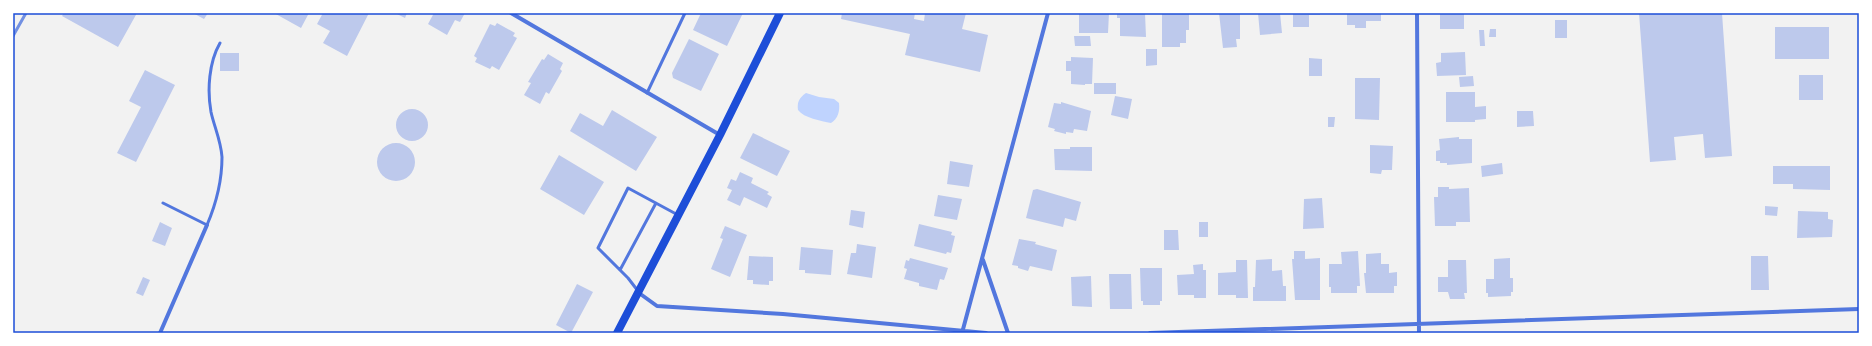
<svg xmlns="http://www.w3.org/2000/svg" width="1872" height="346" viewBox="0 0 1872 346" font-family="'Space Grotesk',sans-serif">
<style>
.water{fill:#bfd3fe}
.building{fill:#bdc9ec}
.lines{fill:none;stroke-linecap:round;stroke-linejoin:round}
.service{stroke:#5277de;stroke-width:3}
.minor{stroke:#5277de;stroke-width:4}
.secondary{stroke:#1d4ed8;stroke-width:8}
.rail{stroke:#7290e2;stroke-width:3}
.neatline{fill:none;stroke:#1d4ed8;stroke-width:1.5}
</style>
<rect width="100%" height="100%" fill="#f2f2f2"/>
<path class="water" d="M806 93 819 97 834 99 839 103C840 111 838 119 831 123 821 121 804 118 798 110 797 102 799 98 806 93Z"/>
<path class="building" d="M64 13H137L118 47 62 16Z
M193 13H208L204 19Z
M274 13H309L301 28Z
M323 13H369L347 56 323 43 330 31 317 24Z
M395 13H407L405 18Z
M434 13H465L460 22 455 20 447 35 428 24Z
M701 13H743L727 46 693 30Z
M842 13H915L914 19 924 21 925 13H966L962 29 988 35 980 72 905 55 910 34 841 19Z
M1079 13H1109L1108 33H1079Z
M1117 13H1145L1146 37 1120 36V18H1117Z
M1162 13 1189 14V30H1186V43H1180V47H1162Z
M1219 13H1240V39H1236L1237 47 1223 48Z
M1258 13H1280L1282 33 1260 35Z
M1293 13H1320V15H1309V27H1293Z
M1345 13H1381V21H1366V28H1355V25H1347V14Z
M1440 13H1464V29H1440Z
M1639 13H1722L1732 156 1705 158 1703 134 1674 137 1676 160 1650 162Z
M1555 20H1567V38H1555Z
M497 23 515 33 513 36 517 38 499 70 492 66 490 69 475 62 477 58 474 56 490 24 495 26Z
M1775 27H1829V59H1775Z
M1490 29H1496V37H1489Z
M1479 30H1484L1485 46H1480Z
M1074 36H1090L1091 46H1075Z
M689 39 719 54 701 91 673 78 672 73Z
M1146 49H1157V65L1146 66Z
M1465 52 1466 75 1437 76 1436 63 1441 62V53Z
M220 53H239V71H220Z
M548 54 563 63 560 69 562 71 549 94 546 92 540 104 524 95 531 83 528 82 542 59 544 60Z
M1071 57 1093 58 1092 84H1085V85L1071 84V71H1066V61H1071Z
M1309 58 1322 59V76H1309Z
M145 70 175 85 136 162 117 153 141 107 129 101Z
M1799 75H1823V100H1799Z
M1473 76 1474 86 1460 87 1459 77Z
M1355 78H1380L1379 120 1355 119Z
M1094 83H1116V94H1094Z
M1446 92H1475V107L1486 106V119L1475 120V122H1446Z
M1115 96 1132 99 1128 119 1111 115Z
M1061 102 1091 111 1087 131 1074 129 1073 133 1066 132V134L1054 131 1055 129 1048 127 1054 103 1061 104Z
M396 125a16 16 0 1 1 32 0a16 16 0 1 1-32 0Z
M612 110 657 137 636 171 570 131 580 113 603 126Z
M1517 111H1533L1534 126 1517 127Z
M1328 117H1335L1334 127H1328Z
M753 133 790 151 777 176 740 158Z
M1459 137V139H1472V163L1447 165V163H1440V161H1436V151L1440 150 1439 139Z
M377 162a19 19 0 1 1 38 0a19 19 0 1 1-38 0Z
M1370 145 1393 146 1392 170H1382L1381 174 1370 173Z
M1070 147H1092V171L1055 170 1054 149H1070Z
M559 155 604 182 584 215 540 189Z
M950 161 973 165 969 187 947 184Z
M1502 163 1503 174 1482 177 1481 166Z
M1773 166H1830V190L1793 189V184H1773Z
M740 172 753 178 751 183 769 192 767 194 772 197 767 208 744 197 740 206 727 200 732 190 727 188 731 179 736 181Z
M1438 187H1449V189L1469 188 1470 222H1456V226H1435L1434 197H1438Z
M1037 189 1081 202 1076 221 1065 218 1063 227 1026 218 1033 190Z
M938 195 962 199 957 220 934 216Z
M1322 198 1324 228 1303 229 1304 199Z
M1765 206 1778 207 1777 216 1765 215Z
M851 210 865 212 863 228 849 225Z
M1798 211 1828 212V219L1833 220 1832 237 1797 238Z
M160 222 172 228 165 246 152 241Z
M1199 222H1208V237H1199Z
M919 224 952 232 951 235 955 236 951 253 947 252 946 254 914 246Z
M725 226 747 235 730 277 711 269 723 239 720 238Z
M1164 230H1178L1179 250H1164Z
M1019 239 1036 242 1035 244 1057 250 1052 271 1030 266 1028 271 1018 268V266L1012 265Z
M857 244 876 247 872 278 847 274 851 253H856Z
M801 247 833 250 831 275 805 273V270H799Z
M1294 251H1305V259L1320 258V300H1295L1292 259H1294Z
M1358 251 1360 286H1357V293H1331V287H1329V264H1342L1341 252Z
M1381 253V264H1389V273L1397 272V286H1394V293H1366L1364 273H1366V254Z
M749 256 773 257V281H769V285L753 284V280H747Z
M1751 256H1768L1769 290H1751Z
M910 258 948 268 944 280 940 279 937 290 919 286V283L904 279 907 269 904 268 906 260 909 261Z
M1510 258V278H1513V292H1511V296L1488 297V293H1486V279H1494V259Z
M1272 259V271L1282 270 1283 286H1286V301H1253V287H1255L1256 260Z
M1236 260H1247L1248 298H1236V295H1218V273L1236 272Z
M1448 260H1466L1467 293H1464L1465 299H1450L1448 292H1438V277H1448Z
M1203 264V270H1206V298H1194V295H1178L1177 275 1194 274 1193 265Z
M1140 268H1162V301H1160V305H1143V301H1141Z
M1109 274H1131L1132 309H1110Z
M1091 276 1092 307 1072 306 1071 277Z
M143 277 150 280 143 296 136 293Z
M577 284 593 292 571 333 556 325Z"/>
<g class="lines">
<path class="service" d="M647 93 685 13
M163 203 207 225C216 204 222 180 222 157 221 141 214 126 211 112 207 90 209 62 220 43
M620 270 656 203
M638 291 628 278 598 248 628 188 678 215"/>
<path class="minor" d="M511 13 720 135
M1417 13 1419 333
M983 260 1008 333
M639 293 657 306 783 314 986 333
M160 333 207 225
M962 333 1048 13
M1150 333 1859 309"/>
<path class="secondary" d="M617 333 720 135 780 13"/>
<path class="rail" d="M13 36 26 13"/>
</g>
<rect width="1872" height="346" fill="none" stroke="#ffffff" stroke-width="28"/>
<rect x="14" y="14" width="1844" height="318" class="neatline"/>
</svg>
